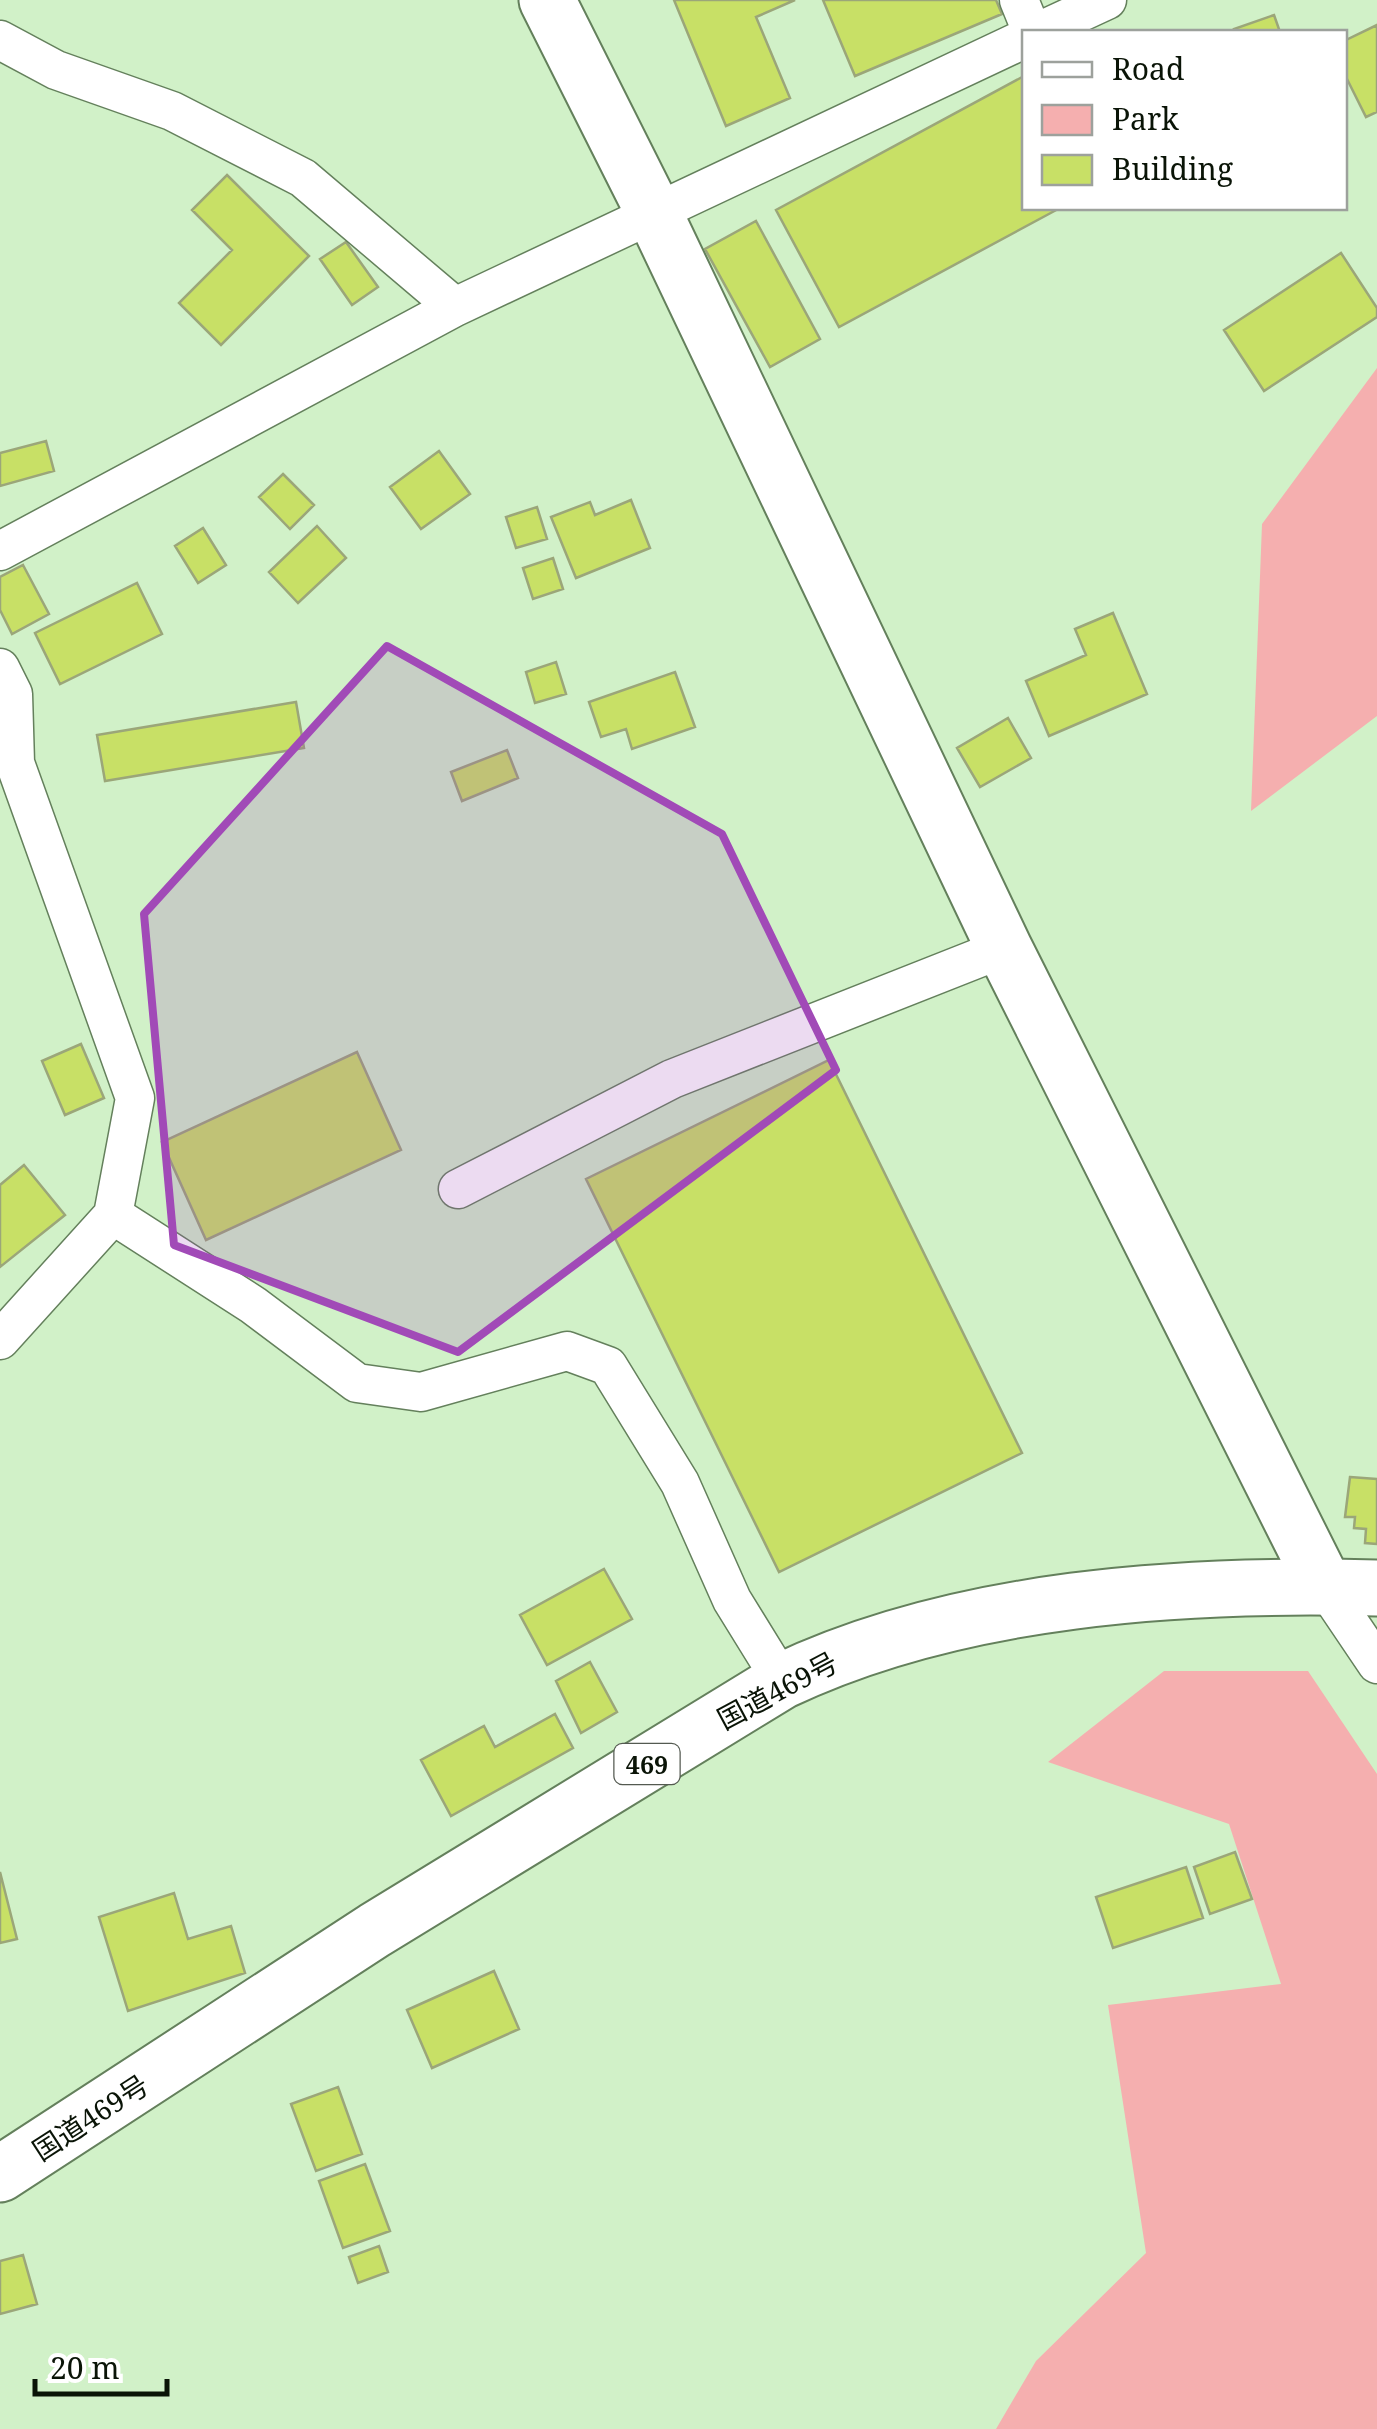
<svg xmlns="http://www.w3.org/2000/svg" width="1377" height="2429" viewBox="0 0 1377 2429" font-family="'Noto Serif','Noto Sans JP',serif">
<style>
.green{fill:#f5afaf}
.building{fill:#c8e066;stroke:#9ba679;stroke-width:2.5}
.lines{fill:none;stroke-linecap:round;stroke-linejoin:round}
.street-casing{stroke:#64805c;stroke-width:41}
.secondary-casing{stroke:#64805c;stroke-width:59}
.highway-casing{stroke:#64805c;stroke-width:59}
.street{stroke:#fff;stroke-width:38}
.secondary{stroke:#fff;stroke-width:55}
.highway{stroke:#fff;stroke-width:55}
.marked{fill:#a14ab7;fill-opacity:0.2;stroke:#a14ab7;stroke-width:8;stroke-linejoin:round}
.labels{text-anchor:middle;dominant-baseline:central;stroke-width:8;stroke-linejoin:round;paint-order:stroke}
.shield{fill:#fff;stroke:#545a51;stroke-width:2.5}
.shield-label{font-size:25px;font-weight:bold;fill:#0a1407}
.street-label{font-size:28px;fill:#0a1407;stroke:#fff}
</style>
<rect width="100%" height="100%" fill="#d1f1c8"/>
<path class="green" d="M1377 368V716L1251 811 1262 524Z
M1164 1671H1308L1377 1774V2429H996L1036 2361 1146 2253 1108 2005 1281 1984 1229 1824 1048 1762Z"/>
<path class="building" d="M674 0H795L756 17 790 98 726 126Z
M823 0H996L1002 14 855 76Z
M1274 15 1280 32H1235L1234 29Z
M1377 25V112L1366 117 1344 73V41Z
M1024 76V208H1060L839 327 776 210Z
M227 175 309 256 221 345 179 303 232 250 192 210Z
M756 221 820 339 770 367 705 249Z
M346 242 378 287 352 305 320 259Z
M1341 253 1377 308V317L1264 391 1224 330Z
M46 441 54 471 0 486V453Z
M439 451 470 494 421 529 390 487Z
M283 474 314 505 290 529 259 497Z
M631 500 650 548 576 578 551 517 590 502 595 515Z
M537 507 547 539 516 548 506 517Z
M317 526 346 558 298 603 269 572Z
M203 528 226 565 198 583 175 546Z
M553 558 563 589 533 599 523 568Z
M23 565 49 614 12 634 0 610V577Z
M137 583 162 634 60 684 35 633Z
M1113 613 1147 694 1049 736 1026 681 1086 655 1075 629Z
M556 662 566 694 535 703 526 672Z
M675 672 695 727 632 749 626 729 601 737 589 702Z
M296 702 304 748 105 781 97 735Z
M1008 718 1031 758 980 787 957 748Z
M507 750 518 778 462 801 451 772Z
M81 1044 104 1098 65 1115 42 1061Z
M357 1052 401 1150 206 1240 162 1142Z
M829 1060 1022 1453 779 1572 586 1179Z
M24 1165 65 1215 0 1267V1185Z
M1350 1477 1377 1479V1544L1365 1543 1366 1529 1354 1528 1355 1517H1345Z
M604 1569 632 1619 547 1665 520 1615Z
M590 1662 617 1712 581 1733 556 1681Z
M555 1714 573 1748 451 1816 421 1760 484 1726 495 1747Z
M1235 1852 1252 1899 1210 1914 1194 1867Z
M1186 1867 1203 1918 1113 1948 1096 1897Z
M0 1872 17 1939 0 1943Z
M174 1893 188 1939 231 1926 245 1973 128 2011 99 1917Z
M494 1971 519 2029 432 2068 407 2010Z
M338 2087 362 2154 316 2171 291 2104Z
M365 2164 390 2231 343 2248 319 2181Z
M379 2246 388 2272 358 2283 349 2257Z
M23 2255 37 2304 0 2314V2261Z"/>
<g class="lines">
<g class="street-casing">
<path id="street" d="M1019 0 1032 32
M1038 32 1107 0
M0 40 56 70 172 111 303 178 455 307
M0 551 455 307 1024 39
M0 668 13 694 15 763 135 1098 113 1215 253 1305 357 1383 421 1392 567 1351 608 1366 680 1483 732 1600 782 1681
M458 1189 672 1079 1004 948
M0 1340 113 1215
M1325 1587 1377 1664"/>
</g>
<g class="secondary-casing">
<path id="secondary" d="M547 0 654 213 1004 948 1325 1587"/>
</g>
<g class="highway-casing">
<path id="highway" d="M0 2174 375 1930 782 1681C959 1597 1183 1583 1377 1588"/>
</g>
<use href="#street" class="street"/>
<use href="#secondary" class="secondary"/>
<use href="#highway" class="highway"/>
</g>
<path class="marked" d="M387 646 722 834 836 1070 458 1352 174 1245 144 914Z"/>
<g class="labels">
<rect class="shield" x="614.5" y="1744" width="65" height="40" rx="8"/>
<g class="shield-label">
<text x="647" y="1764">469</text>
</g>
<g class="street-label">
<text transform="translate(777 1690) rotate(-28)">国道469号</text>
<text transform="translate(90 2117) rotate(-33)">国道469号</text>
</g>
</g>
<rect x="1022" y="30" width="325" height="180" fill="#ffffff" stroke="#9da19c" stroke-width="2.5"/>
<rect x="1042" y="62" width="50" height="15" fill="#ffffff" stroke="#9da19c" stroke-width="2.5"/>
<text x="1112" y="80" font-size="30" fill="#0a1407">Road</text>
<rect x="1042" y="105" width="50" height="30" fill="#f5afaf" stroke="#9da19c" stroke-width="2.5"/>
<text x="1112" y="130" font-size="30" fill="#0a1407">Park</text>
<rect x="1042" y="155" width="50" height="30" fill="#c8e066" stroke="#9da19c" stroke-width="2.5"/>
<text x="1112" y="180" font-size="30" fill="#0a1407">Building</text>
<path d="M35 2379v15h132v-15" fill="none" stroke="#0a1407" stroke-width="5"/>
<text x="50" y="2379" font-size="30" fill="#0a1407" stroke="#ffffff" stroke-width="8" paint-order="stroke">20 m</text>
</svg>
